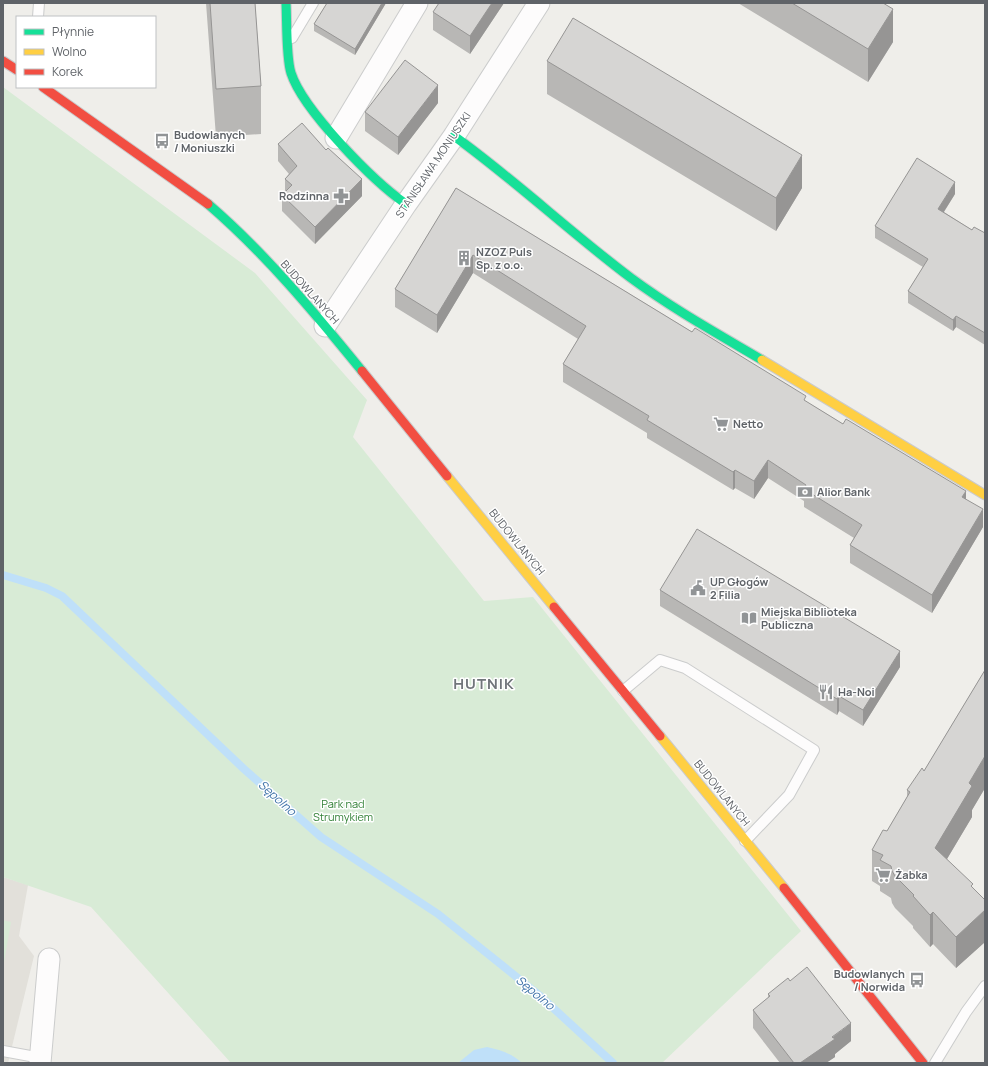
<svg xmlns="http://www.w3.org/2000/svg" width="988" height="1066" viewBox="0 0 988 1066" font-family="Manrope,sans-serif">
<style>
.education{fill:#e2e0da}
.green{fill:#d8ebd6}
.water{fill:#bfe0f9}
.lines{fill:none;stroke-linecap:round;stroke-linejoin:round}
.stream{stroke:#bfe0f9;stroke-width:8}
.lane-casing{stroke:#cbcccc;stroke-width:12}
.street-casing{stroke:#cbcccc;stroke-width:23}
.fast-casing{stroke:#cacacb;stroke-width:11}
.slow-casing{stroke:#cacacb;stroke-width:11}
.jam-casing{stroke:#cacacb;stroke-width:11}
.lane{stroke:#fdfcfc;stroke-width:10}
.street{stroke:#fdfcfc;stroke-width:21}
.fast{stroke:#16e098;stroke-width:9}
.slow{stroke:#ffcf43;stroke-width:9}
.jam{stroke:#f24e42;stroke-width:9}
.wall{fill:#b8b7b5}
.shaded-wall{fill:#969594}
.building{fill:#d6d5d3;stroke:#969594}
.labels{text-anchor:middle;stroke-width:3;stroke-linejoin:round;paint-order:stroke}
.poi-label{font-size:11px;font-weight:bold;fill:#5f6368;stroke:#fff;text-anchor:start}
.street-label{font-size:11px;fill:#5f6368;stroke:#fff}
.park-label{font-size:11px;fill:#348238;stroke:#fff}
.water-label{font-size:12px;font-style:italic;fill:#4174aa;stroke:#fff}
.district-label{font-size:15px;font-weight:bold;letter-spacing:1px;fill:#70757a;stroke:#fff}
</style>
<rect width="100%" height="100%" fill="#efeeea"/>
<path class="education" d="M3,877l25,8 -9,51 15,20 -26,107h-5z"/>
<path class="green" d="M3,87l252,186 112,127 -14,37 131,164 49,-4 268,334 -139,132h-431l-140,-156 -88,-30z
M3,920l8,2 -8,46z"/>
<path class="water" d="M487,1047c13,3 24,6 35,16h-64l16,-13z"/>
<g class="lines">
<path class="stream" d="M3,575l43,13 16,8 182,173 77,68 117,77 101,81 74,68"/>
<g class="lane-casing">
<path id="lane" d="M38,17l1,-14
M292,38l21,-35
M623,691l37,-31 25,8 129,82 -25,45 -44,46
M3,1051l38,7
M935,1063l31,-51 19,-26"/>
</g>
<g class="street-casing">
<path id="street" d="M336,138l81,-135
M325,326l81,-122 48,-68 85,-133
M40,1063l9,-104"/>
</g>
<g class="fast-casing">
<path id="fast" d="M286,3c1,17 0,55 5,70 12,37 82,108 115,131
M454,136c61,44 117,97 177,142 42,31 87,56 131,82
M208,204c57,49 106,108 154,167"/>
</g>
<g class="slow-casing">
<path id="slow" d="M762,360l223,135
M447,476l107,131
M660,736l124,152"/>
</g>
<g class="jam-casing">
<path id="jam" d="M3,61l14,9
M43,87l165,117
M362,371l85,105
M554,607l106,129
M784,888l139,175"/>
</g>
<use href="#lane" class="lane"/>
<use href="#street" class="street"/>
<use href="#fast" class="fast"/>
<use href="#slow" class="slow"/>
<use href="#jam" class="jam"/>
</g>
<path class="wall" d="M206,3h49l6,83v48l-45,3z
M327,3h59l-31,52 -41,-24v-7z
M504,3l-34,51 -37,-24v-18z
M738,3h145l10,39 -25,40z
M547,61l255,127 -26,43 -229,-137z
M438,103l-40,52 -33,-24v-19z
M278,144l84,52 -47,48 -33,-33v-16l3,-3v-13l4,-5 -11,-13z
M456,188l510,311 17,28 -51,86 -82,-50v-18l4,-7 -50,-31v-6l-36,-23 -14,21 -19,-11 -2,2 -86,-52v-5l-84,-51v-18l15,-25 -105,-66 -36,60 -42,-26v-18z
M955,194l-11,18 28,18 13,3v112l-29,-18 -3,4 -45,-28v-12l15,-24 -48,-29v-12z
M660,590l240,77 -37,59 -24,-15 -2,4 -177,-109z
M985,670v118l-13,22v7l-25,42 26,30 12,11v42l-29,26 -23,-24 -3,3 -17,-19v-2l-18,-18 -3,-5 -1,-5 -11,-7v-5l-8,-5v-31l15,-19 20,-34v-7l17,-19z
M790,981l61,60 -16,13v3l-9,6h-46l-27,-35v-18l15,-12v-4z"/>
<path class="shaded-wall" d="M382,3h4l-31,52v-6z
M492,3h12l-34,51v-18z
M893,9v33l-25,40v-33z
M438,85v18l-40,52v-18z
M802,155v33l-26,43v-33z
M362,179v17l-47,48v-17z
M955,182v12l-17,27v-12z
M473,255v18l-36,60v-18z
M956,316v11l-3,4v-11z
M768,460v18l-14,21v-18z
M735,470v18l-2,2v-18z
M966,491v18l-4,-12z
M983,509v18l-51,86v-18z
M900,651v16l-37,59v-16z
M839,696v15l-2,4v-16z
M985,756v32l-13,22v7l-37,62v-31l34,-65z
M985,910v32l-29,26v-31z
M933,912v32l-3,3v-32z
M851,1023v18l-16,13v3l-9,6h-26z"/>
<path class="building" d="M210,3h45l6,83 -45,3z
M327,3h55l-27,46 -41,-25z
M439,3h53l-22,33 -37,-24z
M792,3h91l10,6 -25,40z
M573,18l229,137 -26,43 -229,-137z
M405,60l33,25 -40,52 -33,-25z
M302,123l24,27 2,-2 34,31 -47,48 -33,-32 10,-10 -7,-6 12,-13 -19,-22z
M917,158l38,24 -17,27 34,21 2,-3 11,6v100l-29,-17 -3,4 -45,-29 20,-32 -53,-33z
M456,188l236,144 3,-4 111,68 -2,4 39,24 3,-5 120,72 -4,6 21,12 -51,86 -82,-50 12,-20 -58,-36 2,-4 -38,-25 -14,21 -19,-11 -2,2 -86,-52 2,-4 -86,-52 23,-38 -113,-71 -36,60 -42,-26z
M697,529l203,122 -37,59 -24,-14 -2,3 -177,-109z
M985,670v86l-16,27 3,3 -37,62 38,36 -2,2 14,14v10l-29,27 -23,-25 -3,3 -17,-19 1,-1 -19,-19 -3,-5 -1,-5 -11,-6 3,-5 -11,-5 11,-20 4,1 23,-39 -3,-2 15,-22 2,3z
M807,967l44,56 -19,14 3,2 -35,24h-6l-41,-53 17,-14 -2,-2 20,-16 2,3z"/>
<defs>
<g id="bus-bare" transform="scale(1.2)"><path d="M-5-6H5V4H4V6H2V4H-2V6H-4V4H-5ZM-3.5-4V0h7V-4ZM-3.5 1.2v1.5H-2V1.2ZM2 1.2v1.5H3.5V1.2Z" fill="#919496" stroke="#fff" stroke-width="2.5" paint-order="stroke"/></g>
<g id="pharmacy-bare" transform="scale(1.2)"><path d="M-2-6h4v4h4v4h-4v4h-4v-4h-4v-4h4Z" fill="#919496" stroke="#fff" stroke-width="2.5" paint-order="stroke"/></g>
<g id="building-bare" transform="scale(1.2)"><path d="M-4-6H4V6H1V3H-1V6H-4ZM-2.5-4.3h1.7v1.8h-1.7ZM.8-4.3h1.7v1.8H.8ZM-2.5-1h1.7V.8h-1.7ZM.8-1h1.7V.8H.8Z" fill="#919496" stroke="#fff" stroke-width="2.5" paint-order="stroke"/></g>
<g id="supermarket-bare" transform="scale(1.2)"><path d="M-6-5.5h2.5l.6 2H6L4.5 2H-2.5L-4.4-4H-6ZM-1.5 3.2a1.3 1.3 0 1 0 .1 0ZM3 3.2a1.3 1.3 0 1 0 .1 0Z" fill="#919496" stroke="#fff" stroke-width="2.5" paint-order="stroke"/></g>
<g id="bank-bare" transform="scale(1.2)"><path d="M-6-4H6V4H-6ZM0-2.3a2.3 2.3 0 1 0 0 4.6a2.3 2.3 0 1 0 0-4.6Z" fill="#919496" stroke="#fff" stroke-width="2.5" paint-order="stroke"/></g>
<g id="civic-bare" transform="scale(1.2)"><path d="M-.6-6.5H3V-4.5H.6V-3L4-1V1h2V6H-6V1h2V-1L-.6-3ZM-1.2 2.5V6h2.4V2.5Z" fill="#919496" stroke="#fff" stroke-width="2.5" paint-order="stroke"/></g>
<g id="library-bare" transform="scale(1.2)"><path d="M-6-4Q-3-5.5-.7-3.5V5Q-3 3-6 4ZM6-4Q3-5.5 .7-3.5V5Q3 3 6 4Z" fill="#919496" stroke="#fff" stroke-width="2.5" paint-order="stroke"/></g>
<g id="restaurant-bare" transform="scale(1.2)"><path d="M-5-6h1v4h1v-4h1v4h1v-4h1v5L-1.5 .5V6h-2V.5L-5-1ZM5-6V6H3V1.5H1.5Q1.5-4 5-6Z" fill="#919496" stroke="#fff" stroke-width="2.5" paint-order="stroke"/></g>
</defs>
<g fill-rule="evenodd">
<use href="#bus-bare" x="162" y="141"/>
<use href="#pharmacy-bare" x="341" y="196"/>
<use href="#building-bare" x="464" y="258"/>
<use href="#supermarket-bare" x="721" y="424"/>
<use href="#bank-bare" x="805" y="492"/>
<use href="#civic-bare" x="698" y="588"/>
<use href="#library-bare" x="749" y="618"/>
<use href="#restaurant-bare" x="826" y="692"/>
<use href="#supermarket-bare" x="883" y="875"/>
<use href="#bus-bare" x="917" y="980"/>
</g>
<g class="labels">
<g class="poi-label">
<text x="174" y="139">Budowlanych<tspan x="174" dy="13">/ Moniuszki</tspan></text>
<text x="329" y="200" text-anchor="end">Rodzinna</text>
<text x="476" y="256">NZOZ Puls<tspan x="476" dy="13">Sp. z o.o.</tspan></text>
<text x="733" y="428">Netto</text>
<text x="817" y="496">Alior Bank</text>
<text x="710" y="586">UP Głogów<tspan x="710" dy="13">2 Filia</tspan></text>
<text x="761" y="616">Miejska Biblioteka<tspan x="761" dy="13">Publiczna</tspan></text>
<text x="838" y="696">Ha-Noi</text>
<text x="895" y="879">Żabka</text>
<text x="905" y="978" text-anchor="end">Budowlanych<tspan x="905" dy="13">/ Norwida</tspan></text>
</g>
<g class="street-label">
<text transform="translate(433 165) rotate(-56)" y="4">STANISŁAWA MONIUSZKI</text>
<text transform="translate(310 292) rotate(48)" y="4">BUDOWLANYCH</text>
<text transform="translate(517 542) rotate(51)" y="4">BUDOWLANYCH</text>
<text transform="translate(722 793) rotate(51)" y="4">BUDOWLANYCH</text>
</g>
<g class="park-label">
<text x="343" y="808">Park nad<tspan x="343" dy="13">Strumykiem</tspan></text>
</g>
<g class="water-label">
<text transform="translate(277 798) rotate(42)" y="4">Sępolno</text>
<text transform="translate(535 993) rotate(40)" y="4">Sępolno</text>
</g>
<g class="district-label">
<text x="484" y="689">HUTNIK</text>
</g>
</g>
<rect width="988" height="1066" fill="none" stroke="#5f6368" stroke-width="8"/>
<rect x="16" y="16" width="140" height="72" fill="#ffffff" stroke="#bfc1c3"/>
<rect x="24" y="29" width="20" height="6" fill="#16e098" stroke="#bfc1c3"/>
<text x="52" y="36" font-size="12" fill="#5f6368">Płynnie</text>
<rect x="24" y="49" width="20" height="6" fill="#ffcf43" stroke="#bfc1c3"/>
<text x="52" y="56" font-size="12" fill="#5f6368">Wolno</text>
<rect x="24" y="69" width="20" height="6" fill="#f24e42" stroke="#bfc1c3"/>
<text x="52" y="76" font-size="12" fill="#5f6368">Korek</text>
</svg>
